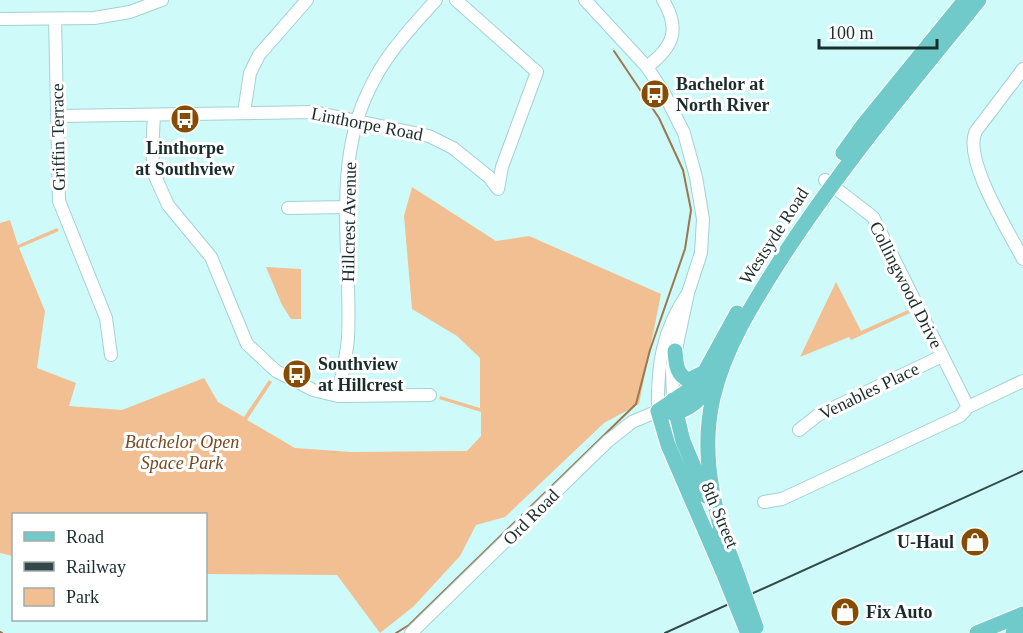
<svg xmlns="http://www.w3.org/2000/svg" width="1023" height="633" viewBox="0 0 1023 633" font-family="'Times New Roman',serif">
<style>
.green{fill:#f1bf92}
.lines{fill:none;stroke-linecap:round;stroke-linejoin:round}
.stream{stroke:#9d774f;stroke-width:2}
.minor-casing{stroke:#a5d1d0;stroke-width:14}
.major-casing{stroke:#fff;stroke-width:17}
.minor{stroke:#fff;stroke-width:12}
.major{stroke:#70cac9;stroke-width:15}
.rail{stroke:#334948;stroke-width:2}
.major-bridge-casing{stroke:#fff;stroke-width:17;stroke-linecap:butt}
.major-bridge{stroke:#70cac9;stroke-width:15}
.labels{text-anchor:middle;stroke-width:6;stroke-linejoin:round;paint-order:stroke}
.poi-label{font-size:18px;font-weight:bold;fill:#1a2c2b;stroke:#fff;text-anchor:start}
.street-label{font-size:18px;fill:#1a2c2b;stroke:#fff}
.park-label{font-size:18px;font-style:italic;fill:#764b22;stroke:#fff}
</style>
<rect width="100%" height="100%" fill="#cefbfa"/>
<path class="green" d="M412,187l84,54 33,-5 132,58 -22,110 -35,19 -99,94 -29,8 -16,31 -46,50 -34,27 -43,-58 -131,-1v-60h-192l-1,42 -13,-3v-330l10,-3 8,25 39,-17 2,3 -40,17 26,63 -8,57 39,15 -7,23 53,4 82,-32 14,24 26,15 25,-37 3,2 -25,38 48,28 56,4 116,-1 14,-15v-24l-42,-13 1,-3 40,12v-50l-23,-22 -45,-27 -8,-93z
M266,267l35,2v50h-10l-9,-14z
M836,282l25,49 47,-21 2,3 -59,27 -2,-3 -49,20z"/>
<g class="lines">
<path class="stream" d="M0,632l2,1
M396,633l13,-8 227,-221 14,-54 35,-101 6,-39 -8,-40 -24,-52 -45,-67"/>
<g class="minor-casing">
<path id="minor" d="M585,0l62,67 17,26 20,40 12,44 7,42 -2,34 -13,40 -16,75 1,32
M0,19l94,-1 36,-6 32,-12
M55,19l4,182 47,117 5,37
M647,67c26,-20 34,-37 16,-67
M1023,69l-47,62c-14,27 33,101 47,128
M244,113l6,-40 9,-18 48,-55
M154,115l-2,37 3,24 13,29 43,52 36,87 29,27 37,19 25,6 92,-1
M58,116l256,-4 115,24 24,12 36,29 9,12 4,-22 35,-95 -81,-72
M825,180l48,37 95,190 55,-26
M288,208l59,-1
M338,396c3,-19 9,-40 10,-59 4,-80 -16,-170 20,-245 16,-36 42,-63 68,-92
M799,430l19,-15 124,-59
M764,502l18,-3 178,-83 8,-9
M411,633l197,-192 24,-19 26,-11c-1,-45 4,-80 30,-118"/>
</g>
<g class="major-casing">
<path id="major" d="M843,153l21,-29 101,-124
M675,351c1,12 1,24 14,29l14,-7
M673,400l10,41 23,55
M658,411l40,-27 39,-71
M658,411l10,34 55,127
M667,412c20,3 38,-16 46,-32
M720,529l15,39
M723,536c-13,-46 -21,-91 -10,-138 12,-52 42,-98 70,-142 59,-90 128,-173 196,-256
M977,633l46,-19
M1013,633l10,-4"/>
</g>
<use href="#minor" class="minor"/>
<use href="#major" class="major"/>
<path class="rail" d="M665,633l358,-162"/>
<g class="major-bridge-casing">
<path id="major-bridge" d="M735,568l21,59
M723,572l23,57"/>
</g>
<use href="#major-bridge" class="major-bridge"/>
</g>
<defs>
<g id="bus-disc" transform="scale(1.5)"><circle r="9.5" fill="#864c01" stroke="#fff"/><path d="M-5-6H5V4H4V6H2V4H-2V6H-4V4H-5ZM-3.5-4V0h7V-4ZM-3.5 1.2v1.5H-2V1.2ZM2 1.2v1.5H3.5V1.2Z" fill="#fff"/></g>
<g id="shop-disc" transform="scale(1.5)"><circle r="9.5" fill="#864c01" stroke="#fff"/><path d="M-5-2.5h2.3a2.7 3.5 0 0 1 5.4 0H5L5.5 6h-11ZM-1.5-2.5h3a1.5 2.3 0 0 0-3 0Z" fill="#fff"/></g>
</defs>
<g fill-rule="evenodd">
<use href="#bus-disc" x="655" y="94"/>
<use href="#bus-disc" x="185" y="119"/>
<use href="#bus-disc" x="297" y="374"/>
<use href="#shop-disc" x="975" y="542"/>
<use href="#shop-disc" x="845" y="612"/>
</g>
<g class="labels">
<g class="poi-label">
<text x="676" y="90">Bachelor at<tspan x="676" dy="21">North River</tspan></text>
<text x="185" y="154" text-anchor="middle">Linthorpe<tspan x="185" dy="21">at Southview</tspan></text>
<text x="318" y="370">Southview<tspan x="318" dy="21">at Hillcrest</tspan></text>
<text x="954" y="548" text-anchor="end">U-Haul</text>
<text x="866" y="618">Fix Auto</text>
</g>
<g class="street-label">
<text transform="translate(367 124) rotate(11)" y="6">Linthorpe Road</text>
<text transform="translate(58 137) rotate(-91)" y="6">Griffin Terrace</text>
<text transform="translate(349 222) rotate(-89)" y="6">Hillcrest Avenue</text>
<text transform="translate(774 236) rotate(-57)" y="6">Westsyde Road</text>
<text transform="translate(906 285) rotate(63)" y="6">Collingwood Drive</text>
<text transform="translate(869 391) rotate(-26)" y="6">Venables Place</text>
<text transform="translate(720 515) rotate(67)" y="6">8th Street</text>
<text transform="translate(531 517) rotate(-45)" y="6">Ord Road</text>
</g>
<g class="park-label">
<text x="182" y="448">Batchelor Open<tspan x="182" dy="21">Space Park</tspan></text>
</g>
</g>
<rect x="12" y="513" width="195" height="108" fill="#ffffff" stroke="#a3abaa" stroke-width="1.5"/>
<rect x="24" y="532" width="30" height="9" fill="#70cac9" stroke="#a3abaa" stroke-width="1.5"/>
<text x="66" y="543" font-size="18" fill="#1a2c2b">Road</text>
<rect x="24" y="562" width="30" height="9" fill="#334948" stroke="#a3abaa" stroke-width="1.5"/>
<text x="66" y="573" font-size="18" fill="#1a2c2b">Railway</text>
<rect x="24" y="588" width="30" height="18" fill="#f1bf92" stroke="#a3abaa" stroke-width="1.5"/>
<text x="66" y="603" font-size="18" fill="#1a2c2b">Park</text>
<path d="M819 39v9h118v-9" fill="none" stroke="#1a2c2b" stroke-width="3"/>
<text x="828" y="39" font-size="18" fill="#1a2c2b" stroke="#ffffff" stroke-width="4.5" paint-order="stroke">100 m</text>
</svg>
